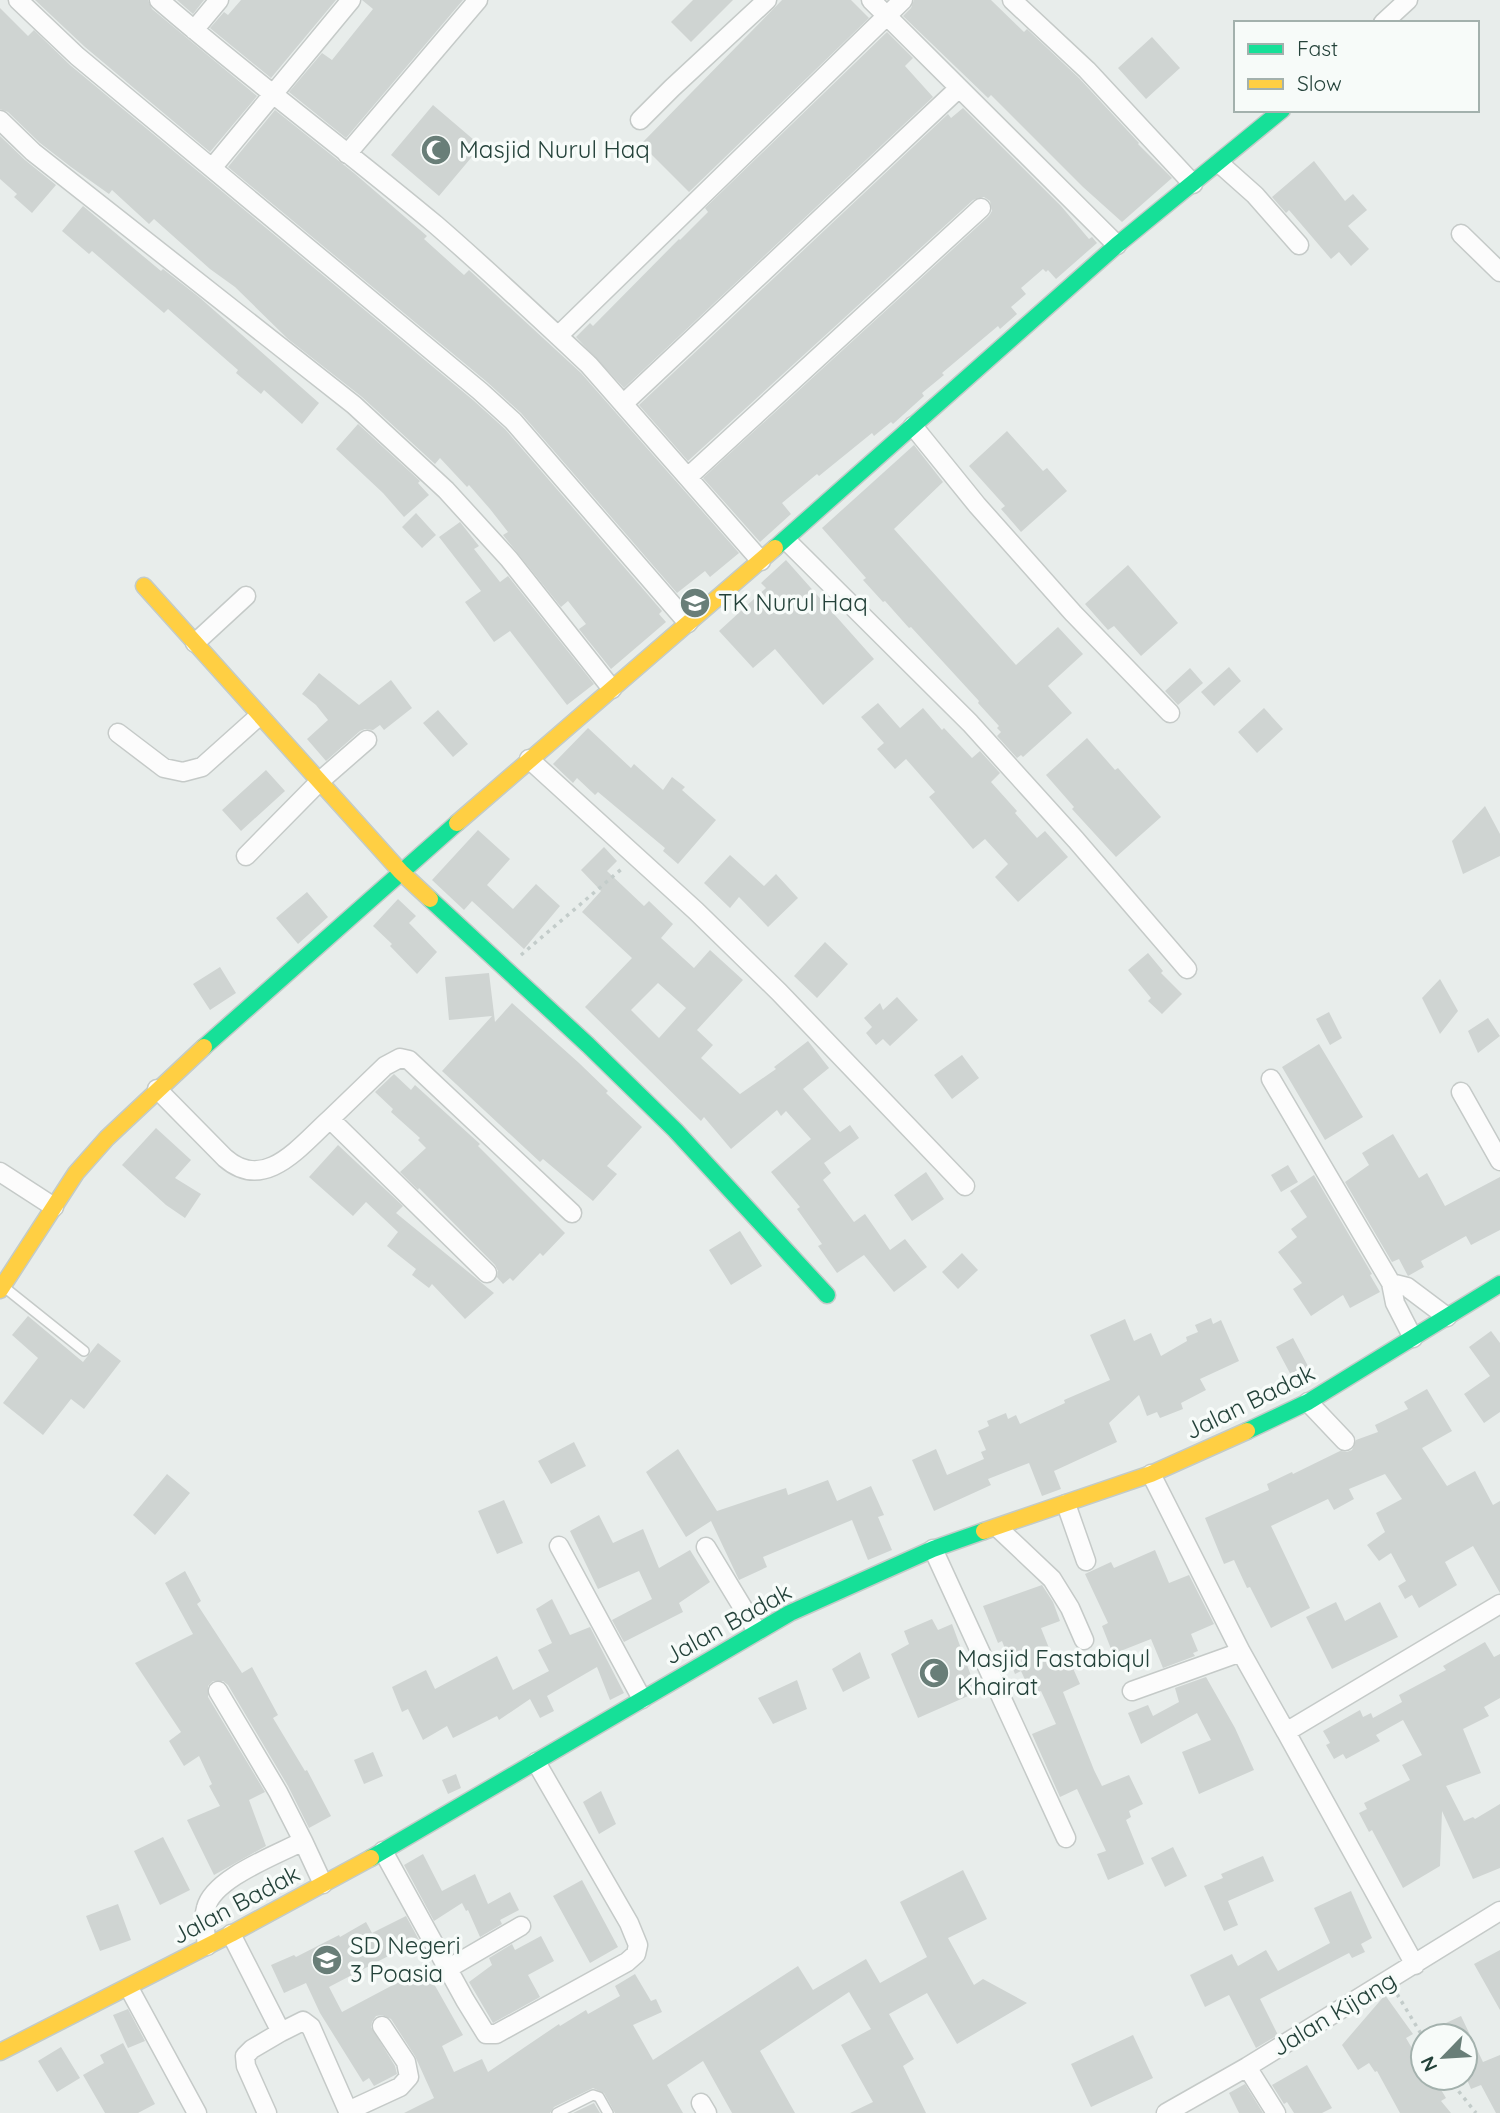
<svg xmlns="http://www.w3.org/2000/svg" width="1500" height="2113" viewBox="0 0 1500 2113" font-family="Quicksand,sans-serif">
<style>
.building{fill:#cfd4d2;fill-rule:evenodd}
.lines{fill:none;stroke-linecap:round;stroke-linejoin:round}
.lane-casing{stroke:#c5cac8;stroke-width:12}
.street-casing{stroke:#c5cac8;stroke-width:21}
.fast-casing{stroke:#c3cbc8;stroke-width:19}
.slow-casing{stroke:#c3cbc8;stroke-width:19}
.path{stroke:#c3ccca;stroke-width:3.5;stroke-dasharray:3.5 5;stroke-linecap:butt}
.lane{stroke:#fcfcfc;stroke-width:9}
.street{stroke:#fcfcfc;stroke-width:18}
.fast{stroke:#16e098;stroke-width:16}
.slow{stroke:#ffcf43;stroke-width:16}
.labels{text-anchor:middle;stroke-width:7;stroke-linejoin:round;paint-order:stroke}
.poi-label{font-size:24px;fill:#24423a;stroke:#f7fbf9;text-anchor:start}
.street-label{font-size:24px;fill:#24423a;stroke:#f7fbf9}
</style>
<rect width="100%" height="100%" fill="#e8edeb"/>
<path class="building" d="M35,0h113l4,9 105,87 -47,56 -125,-105z
M177,0h27l-11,14z
M241,0h95l-65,78 -61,-50 14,-16 4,3z
M362,0h101l-117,138 -57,-46 33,-39 10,7 41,-51z
M693,0h40l-42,42 -20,-20z
M782,0h69l18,18 -180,174 -48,-48z
M914,0h77l33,32 3,-3 52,49 60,65 -1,1 34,34 -50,44 -39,-35 -92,-92 -3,3 -85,-82 8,-8z
M0,8l28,28 6,-6 36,35 403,335 32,29 157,182 -3,3 7,8 -55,47 -32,-40 7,-5 -18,-23 -7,6 -58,-72 5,-3 -18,-23 -21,-24 -2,2 -27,-29 -5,6 -73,-67 -74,-58 -53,-52 -25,-18 -56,-50 -5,5 -37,-34 -3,4 -38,-27 -31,-24 -32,-31 -8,-3z
M887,32l26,26 -8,8 28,31 -309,291 -48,-51 14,-14 3,3 86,-87 1,1 28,-28 -3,-4z
M1152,37l28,31 -34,31 -28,-31z
M433,105l48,41 -42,50 -48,-41z
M963,108l98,98 28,33 3,-2 5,6 -41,36 -8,-9 -2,2 -3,-3 -22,19 5,6 -15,13 6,7 -17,15 -2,-3 -56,47 2,2 -22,18 2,3 -31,28 -2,-2 -17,14 -2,-3 -53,43 -2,-2 -35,29 9,11 -31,28 -57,-64 286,-262 3,-5 -2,-10 -6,-4 -11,3 -285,261 -49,-56 309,-291 3,4z
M275,110l79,63 73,63 -3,3 40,36 5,-5 112,103 158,180 -29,24 -5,-6 -28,22 -156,-180 -34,-31 -259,-215z
M0,136l25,24 31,25 -24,28 -18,-16 3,-3 -17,-15z
M1314,161l31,40 8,-7 14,16 -19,16 21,23 -18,17 -12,-14 -8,7 -42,-49 -3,3 -14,-16z
M83,206l78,65 2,-2 36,28 120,106 -17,21 -38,-34 -3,4 -25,-21 2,-3 -70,-61 -4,4 -72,-62 -3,3 -27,-23z
M358,424l62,57 -2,2 11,12 -25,22 -21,-24 -47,-44z
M1007,431l36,40 4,-3 20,23 -46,41 -20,-23 4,-3 -36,-40z
M914,445l29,37 -49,47 122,136 42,-38 25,27 -35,32 24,27 -49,44 -2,-2 -4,3 -20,-22 4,-4 -4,-4 2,-2 -21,-23 1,-2 -68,-74 -2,1 -24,-27 -2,1 -20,-22 3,-2 -44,-50z
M416,513l20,22 -14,13 -20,-21z
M460,522l19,24 -5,3 26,33 8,-6 86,108 -27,21 -57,-74 -16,11 -29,-40 16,-11 -42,-54z
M786,560l88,99 -51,46 -48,-56 -22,19 -34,-37 47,-43 -5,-5z
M1128,565l50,58 -37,33 -27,-30 -6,4 -23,-26z
M1229,667l12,14 -27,25 -13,-14z
M1190,668l13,15 -25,22 -13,-14z
M319,673l40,32 32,-25 21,28 -28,22 -4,-5 -7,5 -8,-1 -5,2 -34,30 -19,-22 21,-19 -12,-15 -14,-11z
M878,703l22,25 23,-20 19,22 2,-2 28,30 8,-7 20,22 -9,9 26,29 -2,2 22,25 8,-7 23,26 -50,45 -23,-25 13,-13 -23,-25 -12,10 -44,-52 6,-5 -29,-33 -11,10 -18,-20 7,-6 -23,-26z
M1264,708l19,21 -26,24 -19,-21z
M438,710l30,34 -15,13 -30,-34z
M588,728l43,40 3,-4 29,26 9,-13 13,10 -3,3 34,30 -38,44 -15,-13 2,-3 -67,-56 -3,3 -18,-17 -4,5 -20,-19z
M1087,738l28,32 3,-2 43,49 -45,40 -44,-48 2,-2 -28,-32z
M266,770l19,21 -44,40 -19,-21z
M1485,806l15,28v22l-37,18 -11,-33z
M478,830l32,29 -23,26 26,24 23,-25 24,22 -36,43 -52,-48 -8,9 -32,-30z
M604,847l13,14 -10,10 37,35 5,-5 24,23 -12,14 33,30 16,-18 33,30 -46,50 16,15 -12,13 39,36 36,-25 -2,-2 34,-26 21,27 -26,21 37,43 10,-7 9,13 -35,25 7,10 -8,7 31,42 11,-8 25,36 15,-11 22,28 -33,25 -30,-37 -27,18 -19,-27 4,-2 -25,-35 3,-2 -29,-35 40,-33 -25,-28 -5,5 -4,-6 -46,39 -27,-32 -3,4 -116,-114 47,-49 -50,-46 19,-21 -20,-21zM658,983l28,25 -27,30 -28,-28z
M730,855l34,31 12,-12 22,24 -30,29 -29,-30 -9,11 -26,-25z
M307,892l21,25 -30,27 -22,-26z
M398,899l18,17 -7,7 28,29 -20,22 -27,-28 2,-2 -19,-18z
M825,942l23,22 -31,34 -23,-22z
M1148,953l15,18 -2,2 21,21 -20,20 -14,-13 3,-3 -23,-28z
M220,967l16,26 -26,17 -17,-26z
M489,973l6,49 17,-19 67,60 29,28 -2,2 36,34 -35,39 10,8 -24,27 -50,-42 -3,3 -98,-91 50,-55 -43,4 -4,-43z
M1440,979l18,32 -18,23 -18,-36z
M897,997l21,23 -28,26 -7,-7 -7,6 -10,-12 6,-6 -8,-9 16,-15 3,7z
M1329,1012l13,26 -12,7 -14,-26z
M1488,1018l12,18 -22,17 -10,-22z
M1319,1044l44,73 -38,23 -43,-73z
M962,1055l17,23 -27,21 -18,-24z
M394,1074l17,16 4,-5 65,59 -2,2 87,87 -22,23 -3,-3 -27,28 -3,-3 -7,6 -6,-7 1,-6 -3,-6 -76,-77 -1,2 -18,-18 26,-24 -8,-8 2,-2 -29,-26 2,-3 -18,-17z
M156,1128l35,32 -16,18 26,16 -16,24 -19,-13 -44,-40z
M1393,1134l26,44 8,-5 18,33 55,-29v53l-29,15 -5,-9 -45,25 3,6 -16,9 -9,-17 -7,3 -47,-80 24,-17 -7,-12z
M338,1145l65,61 -7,7 98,80 -29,26 -33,-35 -3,4 -17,-13 4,-6 -29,-23 11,-14 -32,-30 -13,14 -44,-39z
M1288,1165l10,17 -17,10 -10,-17z
M926,1172l18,27 -32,22 -18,-26z
M1314,1175l58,99 -2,1 10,17 -30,16 -7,-13 -32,21 -18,-27 9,-6 -24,-31 19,-15 -6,-8 16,-12 -17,-26z
M740,1231l22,35 -31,19 -22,-35z
M962,1253l16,17 -20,19 -16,-17z
M28,1316l55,46 15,-19 23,18 -37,48 -13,-10 -28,36 -40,-32 35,-45 -26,-23z
M1211,1318l2,6 8,-4 18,41 -39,18 6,11 -25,13 2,6 -23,9 -3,-6 -10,4 -8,-21 -30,28 8,19 -63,29 7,18 -19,7 -13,-33 -41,16 3,6 -57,26 -22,-51 24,-11 11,26 37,-16 -3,-7 5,-2 -8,-19 11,-5 -2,-5 19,-8 2,6 8,-4 4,9 45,-21 -1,-3 46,-20 -20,-45 35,-16 9,22 17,-8 10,23 26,-15 -1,-4 12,-5 -3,-7z
M1491,1331l9,12v69l-16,11 -20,-29 26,-18 -21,-29z
M1293,1338l16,30 -17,9 -16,-30z
M1427,1389l25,42 -30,17 25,38 28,-15 18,34 7,-4v92l-27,-47 -28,16 12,23 -38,23 -7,-13 -7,4 -7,-13 8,-5 -15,-28 -12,8 -12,-16 18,-13 -9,-19 26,-14 -17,-25 -36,15 5,10 -20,11 -6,-11 -57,27 39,82 -39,20 -21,-41 -3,1 -13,-28 -10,4 -19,-46 64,-28 -2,-6 25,-12 1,2 47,-23 7,1 5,-2 4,-10 22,-8 -3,-7 33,-16 -4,-7z
M574,1442l12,24 -35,18 -13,-23z
M678,1449l39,62 69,-23 2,7 40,-15 9,21 34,-15 13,29 -6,2 14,33 -24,10 -16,-40 -89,37 4,10 -28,13 -28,-59 -25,16 -40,-65z
M167,1474l23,19 -35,42 -22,-20z
M504,1500l19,43 -26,11 -19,-43z
M599,1515l14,28 30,-14 16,39 31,-18 20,32 -31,21 4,9 -59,30 -12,-22 40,-21 -13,-28 -41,18 -28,-58z
M1155,1550l14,33 20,-8 25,49 -23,10 7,17 -5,2 2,3 -32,12 -12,-29 -38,15 -11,-28 6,-3 -23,-49 26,-12 3,6z
M185,1571l16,30 -4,3 45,69 10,-6 26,48 -5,3 32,53 2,-1 24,46 -22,12 -21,-42 -60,-101 -5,-4h-10l-5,5v11l57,95 -16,8 17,46 -52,29 -27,-55 33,-14 -11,-20 3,-2 -13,-28 -15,10 -15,-25 12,-9 -46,-69 58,-29 -28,-51z
M1042,1585l11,17 7,19 -19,7 14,35 13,-6 12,27 -17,8 31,78 8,16 27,-11 14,29 -14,7 2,6 -5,3 18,44 -36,16 -11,-26 9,-3 -29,-62 -17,8 -28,-63 24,-10 -15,-33 -9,4 -11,-24 -6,3 -13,-33 -4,2 -15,-37z
M552,1599l18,36 20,-8 34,66 -14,7 -13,-33 -50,29 7,15 -14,7 -10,-19 -31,21 -2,-4 -44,22 -6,-12 -24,14 -15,-31 -6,3 -10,-25 34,-17 9,19 62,-33 16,34 36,-19 -11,-21 14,-7 -16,-34z
M1336,1602l9,19 35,-19 18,35 -66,32 -26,-52z
M932,1619l6,11 14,-6 25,68 -59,26 -27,-64 18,-10 -5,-13z
M1485,1642l9,15 6,-3v44l-16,9 5,9 -26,13 18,44 -35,13 18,35 9,-4 2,2 25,-15v64l-27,11 -31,-68 -2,55 -37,22 -31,-58 -3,2 -10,-19 8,-4 -3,-6 46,-23 -8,-15 20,-10 -19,-35 -27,15 4,6 -34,18 -3,-5 -9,5 -8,-14 4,-2 -7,-12 37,-21 3,7 8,-4 2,5 29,-16 -3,-7 47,-25 -3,-4z
M860,1652l10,26 -27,14 -11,-23z
M1206,1677l29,51 19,42 -55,24 -17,-42 29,-12 -14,-27 -56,31 -13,-31 20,-8 5,11 26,-14 -4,-14z
M797,1680l10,29 -34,15 -15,-26z
M373,1752l10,24 -19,8 -10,-24z
M456,1774l5,14 -13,6 -6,-14z
M601,1791l15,33 -17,10 -16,-32z
M163,1837l27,53 -30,15 -26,-54z
M1173,1847l14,29 -22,11 -14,-29z
M423,1854l19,37 33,-17 13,30 22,-12 9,18 -19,10 2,4 -22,13 -12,-27 -2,1 -4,-8 -28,18 -30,-56z
M1263,1856l11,25 -46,20 10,24 -14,6 -20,-45 19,-8 -2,-4z
M963,1870l24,49 -39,19 26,47 9,-6 44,24 -70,41 -30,-51 -38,21 25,45 -11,7 23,47h-76l23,-11 -32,-57 30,-16 -22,-37 -89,59 35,62h-63l-29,-52 -36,24 16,28h-68l-11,-20 -11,-5 -39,19 -4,6h-146l30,-15 -19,-42 -24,-37 -9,-4 -6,1 -4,6 -1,5 24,39 2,8 -23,12 -5,-8 -6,4 -43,-69 -14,-30 -22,10 -13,-28 23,-10 2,2 43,-22 1,2 26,-15 6,11 34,-17 13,24 -90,47 13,25 83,-44 38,67 -21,11 12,26 28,-13 6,13 71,-48 1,2 26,-16 2,4 32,-18 -5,-10 20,-12 16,27 5,-2 6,13 -29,13 20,35 145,-94 15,24 53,-31 14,24 47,-26 -27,-55z
M582,1880l36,67 -28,16 -37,-67z
M1351,1891l21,47 -11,6 4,8 -13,6 -3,-5 -89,46 18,36 -22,13 -27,-53 -24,12 -15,-32 42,-21 6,12 28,-16 12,21 52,-28 -16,-35z
M118,1904l13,36 -31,11 -14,-35z
M541,1936l13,25 -26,14 12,22 -47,26 -24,-41 23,-17 -3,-7 23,-14 3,6z
M1500,1950v60l-26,-46z
M1385,1995l28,39 -7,4 17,29v11h11l12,20 -5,3 10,12h-51l-23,-42 -2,1 -6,-9 -11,7 -16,-25z
M128,2009l17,32 -17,7 -15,-33z
M1461,2016l22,46 17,-7v58h-4l-15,-28 -10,4 -6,-14v-39h-47z
M1133,2035l20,43 -62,29 -20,-43z
M123,2043l32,61 -17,9h-33l-22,-38 21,-12 -4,-8z
M61,2047l19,31 -23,14 -19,-31z
M1307,2065l25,43 -10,5h-28l-7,-11 -3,2 -12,-19z
M1245,2084l18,29h-24l-10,-20z
M594,2103l6,10h-27z"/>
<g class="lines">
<g class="lane-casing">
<path id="lane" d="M4,1287l80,64
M557,2113l36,-18 6,2 9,16"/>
</g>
<g class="street-casing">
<path id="street" d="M18,0l59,56 403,335 33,30 175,202
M159,0c90,78 186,149 277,225 52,45 103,93 153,140l172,196
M871,0l246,245
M1012,0l75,70 106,114
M1383,23l25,-23
M194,30l25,-30
M0,120l33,32 321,253 92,85 63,69 103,130
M640,120l32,-32 95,-88
M347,154l131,-154
M1219,163l36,32 44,50
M212,168l139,-168
M1461,234l39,38
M558,336l345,-336
M623,404l336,-316
M913,426l64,79 96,108 97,100
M688,477l293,-269
M786,540l184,183 106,117 111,129
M195,643l51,-47
M118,733l46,35 19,4 19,-5 57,-51
M529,759l167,152 83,81 186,194
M246,856l74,-75 47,-41
M1271,1079l120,204 16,4 40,30
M157,1089l68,69c40,35 75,-12 105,-39l157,154
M1461,1092l39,69
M330,1119l55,-53 15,-8 9,2 163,153
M0,1172l54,35
M1391,1283l4,20 18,35
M1308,1402l37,39
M1151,1474l90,178 45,80 214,-128
M1066,1504l20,57
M998,1528l54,51 18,29 14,32
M559,1546l83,153
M706,1547l51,84
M933,1549l133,289
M1132,1691l109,-39
M1286,1732l129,233
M303,1841l20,43
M383,1851l82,149 21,34h10l131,-72 9,-8 2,-9 -9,-22 -93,-161
M231,1934l50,98 22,-11 8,6 37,84 52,-24 9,-10 -3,-15 -24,-36
M207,1946c-1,-12 -5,-25 -1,-38 7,-30 71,-53 97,-67l-25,-49 -60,-101
M449,1968l72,-42
M129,1988l68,125
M1247,2067l29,46
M701,2103l6,10
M267,2113l-21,-47 -1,-10 7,-7 29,-17
M1166,2113l81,-46 253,-156"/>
</g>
<g class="fast-casing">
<path id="fast" d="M775,548l342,-303 165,-135
M430,899l158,146 87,85 152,165
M204,1047l253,-224
M1247,1431l61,-29 192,-118
M371,1858l419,-245 143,-64 51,-18"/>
</g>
<g class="slow-casing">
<path id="slow" d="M144,586l257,286 29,27
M457,823l318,-275
M0,1290l76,-117 31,-35 97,-91
M984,1531l167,-57 96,-43
M0,2052l231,-118 140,-76"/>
</g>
<path class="path" d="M521,955l103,-88
M1397,1994l26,43
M1448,2078l28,35"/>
<use href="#lane" class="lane"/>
<use href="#street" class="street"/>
<use href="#fast" class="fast"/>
<use href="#slow" class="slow"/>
</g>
<defs>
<g id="mosque-disc" transform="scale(1.575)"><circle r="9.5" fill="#697e78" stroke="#f7fbf9"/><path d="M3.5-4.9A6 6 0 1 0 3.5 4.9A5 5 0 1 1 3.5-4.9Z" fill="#fff"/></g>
<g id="school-disc" transform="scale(1.575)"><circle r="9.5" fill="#697e78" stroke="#f7fbf9"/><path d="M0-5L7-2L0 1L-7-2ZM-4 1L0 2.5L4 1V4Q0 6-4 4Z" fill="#fff"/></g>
</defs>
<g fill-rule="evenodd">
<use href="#mosque-disc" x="436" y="150"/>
<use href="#school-disc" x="695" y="603"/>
<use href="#mosque-disc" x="934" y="1673"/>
<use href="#school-disc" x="327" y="1960"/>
</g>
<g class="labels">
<g class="poi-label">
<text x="459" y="158">Masjid Nurul Haq</text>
<text x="718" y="611">TK Nurul Haq</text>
<text x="957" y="1667">Masjid Fastabiqul<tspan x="957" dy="28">Khairat</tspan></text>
<text x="350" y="1954">SD Negeri<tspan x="350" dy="28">3 Poasia</tspan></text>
</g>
<g class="street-label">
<text transform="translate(1250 1402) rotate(-26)" y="8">Jalan Badak</text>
<text transform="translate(728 1624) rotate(-29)" y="8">Jalan Badak</text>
<text transform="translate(236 1905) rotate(-28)" y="8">Jalan Badak</text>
<text transform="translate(1334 2014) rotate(-31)" y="8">Jalan Kijang</text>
</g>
</g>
<rect x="1234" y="21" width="245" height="91" fill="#f7fbf9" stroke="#a3b1ad" stroke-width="2"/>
<rect x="1248" y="44" width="35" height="10" fill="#16e098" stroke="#a3b1ad" stroke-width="2"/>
<text x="1297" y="56" font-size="21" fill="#24423a">Fast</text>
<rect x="1248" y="79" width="35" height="10" fill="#ffcf43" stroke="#a3b1ad" stroke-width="2"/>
<text x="1297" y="91" font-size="21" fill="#24423a">Slow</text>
<g transform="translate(1444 2057) rotate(245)"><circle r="33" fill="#f7fbf9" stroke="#a3b1ad" stroke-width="2"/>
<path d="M0-5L12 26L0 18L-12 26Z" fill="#697e78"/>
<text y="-10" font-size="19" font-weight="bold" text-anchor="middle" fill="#24423a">N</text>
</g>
</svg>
